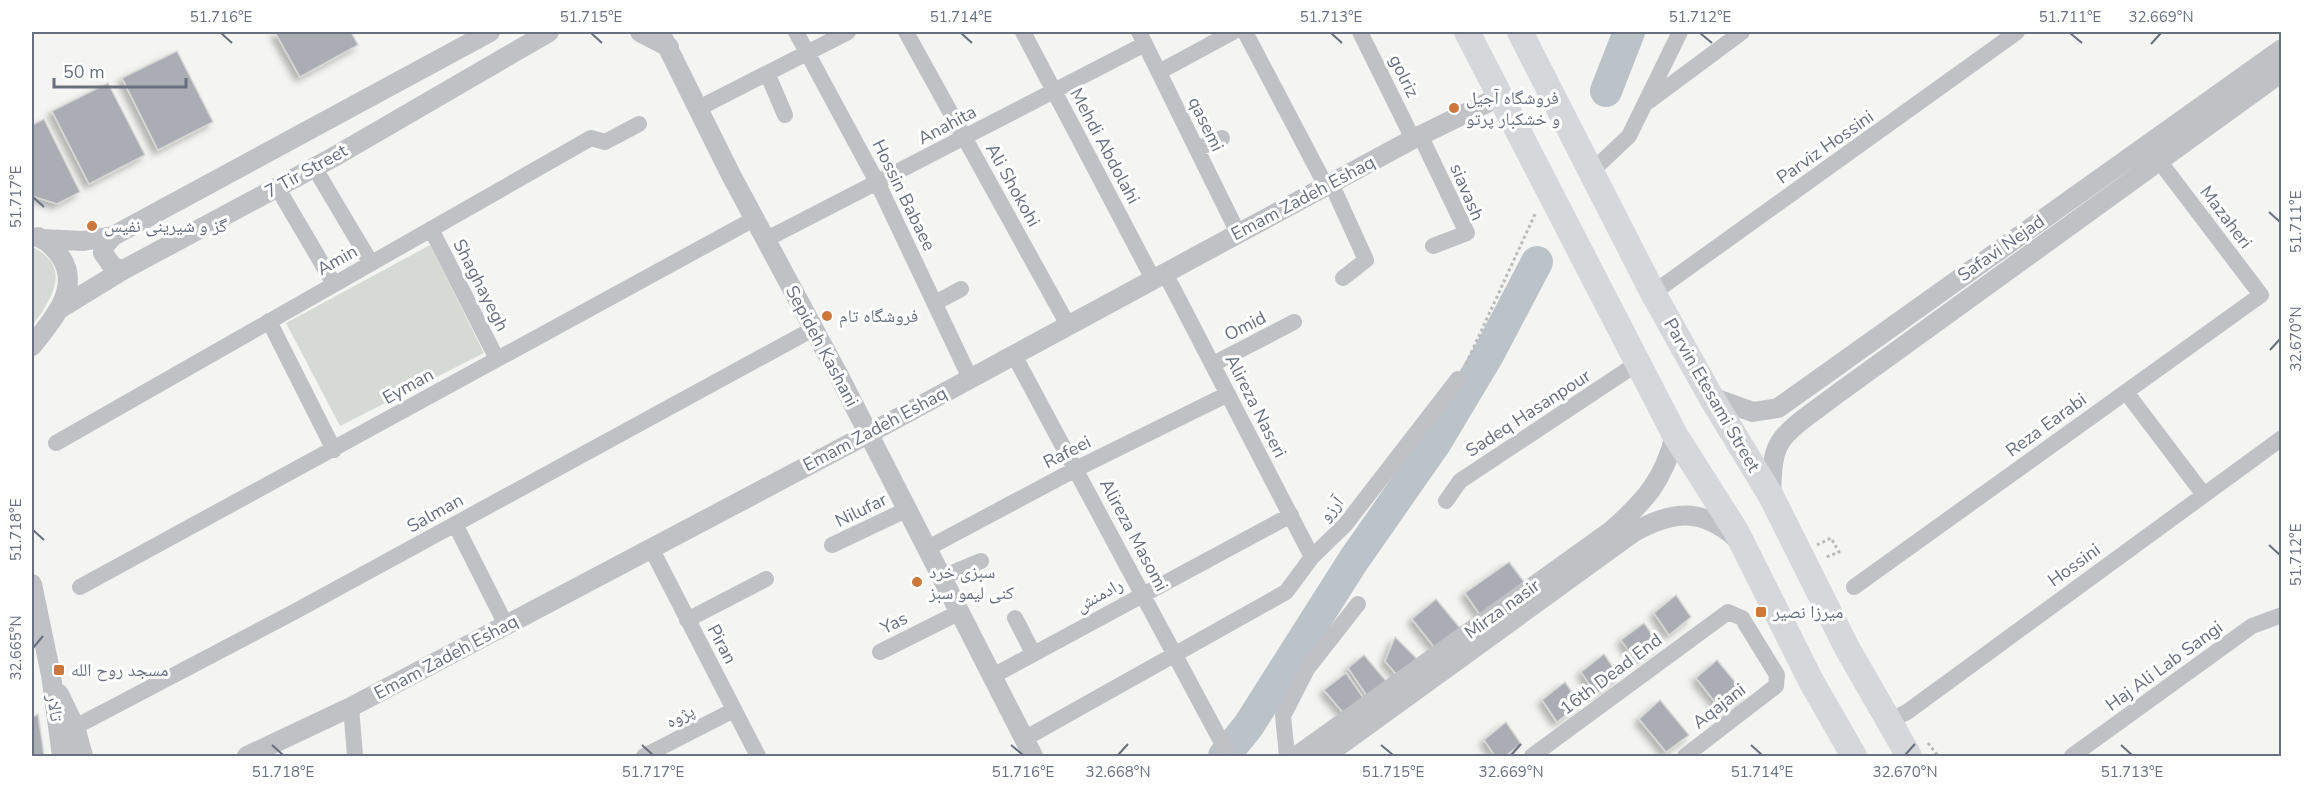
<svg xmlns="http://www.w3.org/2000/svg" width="2313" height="788" viewBox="0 0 2313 788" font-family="'Nunito Sans','Noto Naskh Arabic',sans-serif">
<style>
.green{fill:#d5dbd4}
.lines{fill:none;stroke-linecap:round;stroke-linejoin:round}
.river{stroke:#bbc2c8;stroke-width:32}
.building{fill:#aaaeb4;stroke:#d6d6d4;stroke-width:1.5;filter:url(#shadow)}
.path{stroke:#b8babc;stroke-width:3;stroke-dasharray:3 3;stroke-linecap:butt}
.minor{stroke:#bfc1c5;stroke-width:16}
.tertiary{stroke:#bfc1c5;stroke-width:20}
.primary{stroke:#d5d7db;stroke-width:26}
.ticks{fill:none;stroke:#68707f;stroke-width:2}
.poi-dot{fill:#cc773b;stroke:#fff;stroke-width:2}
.labels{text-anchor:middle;stroke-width:6;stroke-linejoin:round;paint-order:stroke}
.street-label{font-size:18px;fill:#68707f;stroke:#fff}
.poi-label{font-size:18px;fill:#68707f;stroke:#fff;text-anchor:start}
.neatline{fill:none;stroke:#68707f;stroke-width:2}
.ticks-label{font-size:15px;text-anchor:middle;fill:#68707f}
</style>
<defs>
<filter id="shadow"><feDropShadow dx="-4.5" dy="4.5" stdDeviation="3" flood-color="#0004"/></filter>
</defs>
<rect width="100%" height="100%" fill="#f4f5f2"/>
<path class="green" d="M430,245l54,108 -144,73 -54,-103z
M32,247c42,19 19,54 0,79z"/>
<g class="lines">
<path class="river" d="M1606,91l23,-59
M1224,756l25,-31 104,-164 83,-119 52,-87 49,-93"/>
</g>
<path class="building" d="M275,32h76l7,13 -58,32z
M177,51l36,71 -55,28 -36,-72z
M108,83l37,72 -56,29 -37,-73z
M44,119l36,73 -23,12 -25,-8v-71z
M1509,562l16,21 -45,32 -15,-22z
M1676,595l15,22 -22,18 -15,-22z
M1436,599l24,29 -25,20 -23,-29z
M1644,623l15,21 -23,18 -15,-22z
M1395,637l22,22 -20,16 -12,-14z
M1604,654l15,22 -23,18 -15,-22z
M1364,655l22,26 -19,15 -19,-28z
M1717,660l28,34 -22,18 -27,-34z
M1346,673l18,26 -19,16 -21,-25z
M1565,682l15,22 -23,18 -15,-22z
M1660,700l29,35 -23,17 -27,-33z
M38,714l6,42h-12v-38z
M1506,722l15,22 -16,12h-10l-11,-16z"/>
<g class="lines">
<path class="path" d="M1466,364l70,-152
M1817,545l14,-7 8,14 -15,6
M1928,743l10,13"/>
<path class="minor" d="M796,32l82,152 92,194
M906,32l162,293
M1023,32l130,247
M1139,32l99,201
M1245,32l81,154
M1360,32l53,107
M1159,72l74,-40
M767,73l18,42
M1649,101l93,-69
M699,108l149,-76
M1420,135l47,98 -34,13
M1197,149l25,-11
M314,167l57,96
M1592,171l37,-35 51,-104
M1331,183l35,77 -23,18
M277,187l57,97
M431,229l66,130
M765,240l380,-196
M1165,273l147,284
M1653,293l364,-261
M935,303l26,-14
M269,321l65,129
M1014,355l215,401
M1213,364l81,-42
M2126,392l78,103
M56,443l535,-305 14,4 34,-18
M1446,501l14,-20 178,-118
M455,524l51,101
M832,545l74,-35
M651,548l107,208
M926,549l150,-80 152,-75
M940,578l41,-17
M80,587l674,-368
M1854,587l407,-292 -101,-133
M1015,618l18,35
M687,620l79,-41
M880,652l78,-39
M991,677l300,-162
M351,707l4,49
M1889,721l18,-9 375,-274
M75,727l219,-115 519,-283
M1024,739l262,-147 26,-35 33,-32 113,-146
M644,756l90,-46
M1287,756l-4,-40 24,-47 51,-65
M1532,756l196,-144 14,6 35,57 -1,11 -91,70
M2072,756l180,-130 30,-11"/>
<path class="tertiary" d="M640,32l29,15
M660,32l71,143 108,201 194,380
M113,236l-9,10 -1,7 10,14 10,3
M42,239l41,2 30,-5 377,-204
M61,308l62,-38 209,-112 217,-126
M32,346c18,-24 49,-55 30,-87 -6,-10 -14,-18 -24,-22
M1711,397l42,15 25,-4 504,-359
M1771,496c1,-17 0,-37 8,-52 9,-17 43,-38 58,-50l445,-322
M32,584l19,91 11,81
M59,694l16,33 8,29
M247,756l104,-49 517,-273 545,-295 88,-43
M1297,756l314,-225c34,-30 53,-51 64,-96
M1325,756l309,-224c38,-21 67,-25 102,6"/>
<path class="primary" d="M1467,32l208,403 61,96 75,150 43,75
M1520,32l133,261 58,104 60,99 76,152 62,108"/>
</g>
<path class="ticks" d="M221,33l11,10M591,33l11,10M961,33l11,10M1331,33l11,10M1700,33l12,10M2070,33l12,10M2151,44l10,-11M33,197l11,10M2269,212l11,10M2270,350l10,-11M33,530l11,10M2269,545l11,10M33,648l10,-12M272,745l11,10M642,745l11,10M1011,745l12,10M1381,745l12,10M1751,745l11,10M2121,745l11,10M1118,755l10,-11M1511,755l10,-11M1905,755l10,-11"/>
<g class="poi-dot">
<circle cx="1454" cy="108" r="6"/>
<circle cx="92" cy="226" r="6"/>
<circle cx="827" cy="316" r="6"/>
<circle cx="917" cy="582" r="6"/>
<rect x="1755" y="606" width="12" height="12" rx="3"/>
<rect x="53" y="664" width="12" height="12" rx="3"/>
</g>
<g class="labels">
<g class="street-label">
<text transform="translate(1404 76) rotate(64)" y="6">golriz</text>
<text transform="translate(1206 124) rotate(64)" y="6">qasemi</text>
<text transform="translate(947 125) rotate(-28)" y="6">Anahita</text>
<text transform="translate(1105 146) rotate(62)" y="6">Mehdi Abdolahi</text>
<text transform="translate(1825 147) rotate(-35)" y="6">Parviz Hossini</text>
<text transform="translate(306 171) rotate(-29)" y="6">7 Tir Street</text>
<text transform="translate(1013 185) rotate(61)" y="6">Ali Shokohi</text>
<text transform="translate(1467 192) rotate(67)" y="6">siavash</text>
<text transform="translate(904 195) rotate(64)" y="6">Hossin Babaee</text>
<text transform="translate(1303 198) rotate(-28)" y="6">Emam Zadeh Eshaq</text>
<text transform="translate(2226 217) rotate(53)" y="6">Mazaheri</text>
<text transform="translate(2001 248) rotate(-35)" y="6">Safavi Nejad</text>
<text transform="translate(337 260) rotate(-29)" y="6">Amin</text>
<text transform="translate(481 285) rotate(63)" y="6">Shaghayegh</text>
<text transform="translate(1245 326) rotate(-27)" y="6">Omid</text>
<text transform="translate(822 346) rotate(62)" y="6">Sepideh Kashani</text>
<text transform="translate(408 386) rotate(-29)" y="6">Eyman</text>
<text transform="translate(1712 395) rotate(60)" y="6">Parvin Etesami Street</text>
<text transform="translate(1256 406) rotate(63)" y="6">Alireza Naseri</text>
<text transform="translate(1528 413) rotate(-33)" y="6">Sadeq Hasanpour</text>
<text transform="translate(2046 425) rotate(-36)" y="6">Reza Earabi</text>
<text transform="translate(875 429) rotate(-28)" y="6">Emam Zadeh Eshaq</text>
<text transform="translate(1067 452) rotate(-27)" y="6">Rafeei</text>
<text transform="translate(1331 509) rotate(-50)" y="6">آرزو</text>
<text transform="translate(861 510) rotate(-26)" y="6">Nilufar</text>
<text transform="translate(435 513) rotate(-29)" y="6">Salman</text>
<text transform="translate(1134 535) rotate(62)" y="6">Alireza Masomi</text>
<text transform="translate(2074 565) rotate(-36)" y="6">Hossini</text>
<text transform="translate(1099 595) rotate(-29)" y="6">رادمنش</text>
<text transform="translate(1502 609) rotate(-36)" y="6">Mirza nasir</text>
<text transform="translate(894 623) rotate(-27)" y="6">Yas</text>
<text transform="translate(722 644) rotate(62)" y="6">Piran</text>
<text transform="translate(446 657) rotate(-28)" y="6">Emam Zadeh Eshaq</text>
<text transform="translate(2164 666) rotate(-36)" y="6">Haj Ali Lab Sangi</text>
<text transform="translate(1611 674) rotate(-37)" y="6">16th Dead End</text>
<text transform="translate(1719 706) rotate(-38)" y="6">Aqajani</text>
<text transform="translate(55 708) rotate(82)" y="6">تالار</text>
<text transform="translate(680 716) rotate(-27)" y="6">پژوه</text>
</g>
<g class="poi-label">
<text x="1466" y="104">فروشگاه آجیل<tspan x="1466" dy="21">و خشکبار پرتو</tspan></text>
<text x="104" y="232">گز و شیرینی نفیس</text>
<text x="839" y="322">فروشگاه تام</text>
<text x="929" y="578">سبزی خرد<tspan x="929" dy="21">کنی لیمو سبز</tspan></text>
<text x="1773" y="618">میرزا نصیر</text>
<text x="71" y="676">مسجد روح الله</text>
</g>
</g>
<rect width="2313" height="788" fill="none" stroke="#ffffff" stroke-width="66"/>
<path d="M54 78v9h132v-9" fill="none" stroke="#68707f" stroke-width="3"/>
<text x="63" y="78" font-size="18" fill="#68707f" stroke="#ffffff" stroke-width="4.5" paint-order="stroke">50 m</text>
<rect x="33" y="33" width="2247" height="722" class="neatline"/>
<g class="ticks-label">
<text x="221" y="22">51.716°E</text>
<text x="591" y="22">51.715°E</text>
<text x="961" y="22">51.714°E</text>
<text x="1331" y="22">51.713°E</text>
<text x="1700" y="22">51.712°E</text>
<text x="2070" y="22">51.711°E</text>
<text x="2161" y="22">32.669°N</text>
<text transform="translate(16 197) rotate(-90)" y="5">51.717°E</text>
<text transform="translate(2296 222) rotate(-90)" y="5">51.711°E</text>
<text transform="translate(2296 339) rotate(-90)" y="5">32.670°N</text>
<text transform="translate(16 530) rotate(-90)" y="5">51.718°E</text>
<text transform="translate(2296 555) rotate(-90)" y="5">51.712°E</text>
<text transform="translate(16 648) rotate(-90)" y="5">32.665°N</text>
<text x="283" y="777">51.718°E</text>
<text x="653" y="777">51.717°E</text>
<text x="1023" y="777">51.716°E</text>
<text x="1118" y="777">32.668°N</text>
<text x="1393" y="777">51.715°E</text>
<text x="1511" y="777">32.669°N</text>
<text x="1762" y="777">51.714°E</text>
<text x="1905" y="777">32.670°N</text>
<text x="2132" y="777">51.713°E</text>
</g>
</svg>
